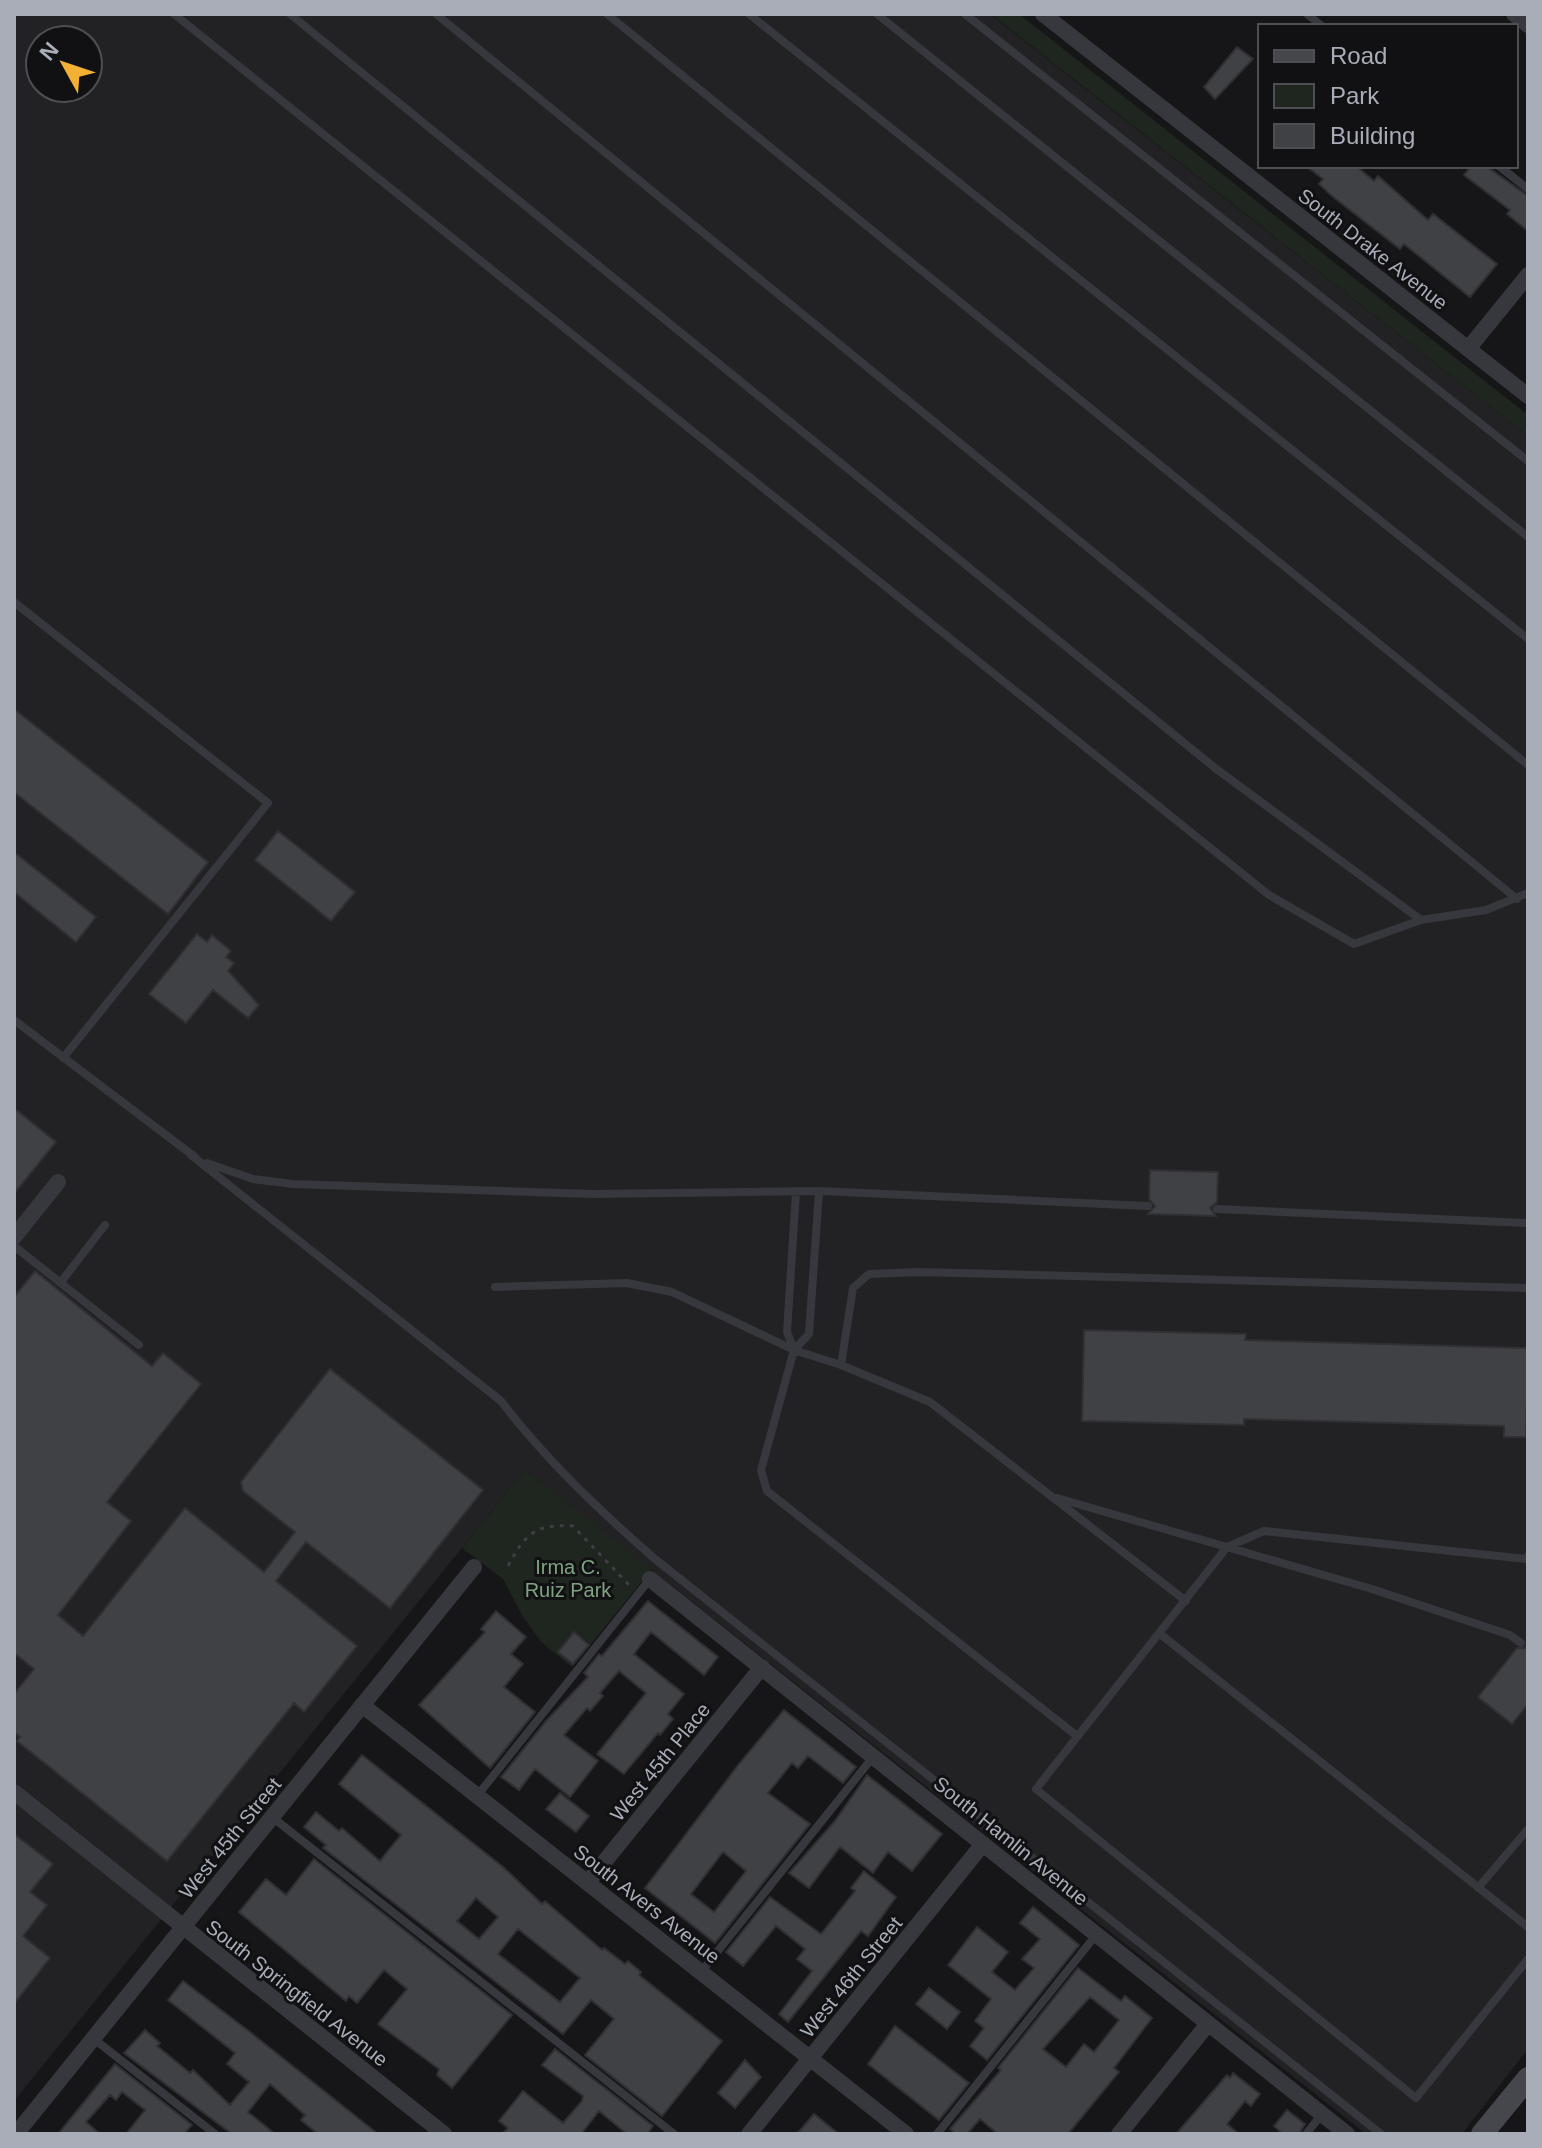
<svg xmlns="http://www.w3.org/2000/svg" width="1542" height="2148" viewBox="0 0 1542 2148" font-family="Arial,sans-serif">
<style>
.built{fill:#222225;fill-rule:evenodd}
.green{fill:#1e261f}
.building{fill:#404145;stroke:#303034;stroke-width:2;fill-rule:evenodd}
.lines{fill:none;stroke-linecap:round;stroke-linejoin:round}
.path{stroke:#3d3f44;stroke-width:3;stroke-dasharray:4 6;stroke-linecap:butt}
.lane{stroke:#37383d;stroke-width:8}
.street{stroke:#37383d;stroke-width:16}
.secondary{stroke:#45474d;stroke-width:22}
.labels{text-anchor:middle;stroke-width:6;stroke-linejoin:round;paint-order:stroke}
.street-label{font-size:20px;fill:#a8adb8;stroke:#111113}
.park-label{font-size:20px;fill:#7fa381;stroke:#111113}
</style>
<rect width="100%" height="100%" fill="#161618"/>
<path class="built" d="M14,14h976l538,422v1613l-66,85h-96l-841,-664 -511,631zM40,40h48v48h-48z"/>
<path class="green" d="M991,14h28l509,401v21z
M525,1470l127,99 -80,98 -31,-25 -18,-25 -20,-38 -41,-31z"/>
<path class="building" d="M1237,47l16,12 -38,40 -11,-12z
M1306,166h50l18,15 4,-5 50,44 5,-6 64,50 -27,33 -66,-53 -4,5 -68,-53 -13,-12 4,-5z
M1471,166h15l42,30v35l-21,-17 3,-4 -46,-35z
M14,709l194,153 -40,52 -154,-122z
M278,831l77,61 -24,29 -76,-61z
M14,852l82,65 -20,25 -62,-50z
M197,934l10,8 5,-7 19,16 -5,6 8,6 -6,8 31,34 -11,13 -35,-28 -27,33 -37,-29z
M14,1108l42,34 -42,52z
M1150,1170l68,2 -1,30 -7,6 6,8 -68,-2 7,-8 -6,-7z
M35,1271l117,95 11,-13 38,31 -94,118 24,19 -73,94 25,21 102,-128 79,64 31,-40 -52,-41 -2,-9 89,-113 153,121 -93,118 -84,-66 -30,39 81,65 -53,66 -10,-9 -127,158 -150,-120 3,-4 -6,-5v-38l20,-25 -20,-16v-356z
M1084,1330l162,4 -1,6 283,8 -2,89h-22v-11l-260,-7v6l-162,-4z
M648,1601l70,56 -14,18 -53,-43 -17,22 50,40 -16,20 5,5 -13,16 -2,-2 -34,41 -27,-20 49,-61 -27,-22 -19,22 3,3 -13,15 -3,-3 -23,27 34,26 -28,36 -35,-28 -16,21 -18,-13 45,-56 42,-44 -4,-4 15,-19 3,2z
M496,1611l30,26 -15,17 12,10 -19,23 31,25 -45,56 -71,-63 66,-73 -4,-3z
M574,1632l15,13 -16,19 -15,-12z
M1528,1634v70l-16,20 -34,-27 39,-49h9z
M784,1710l72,57 -13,16 -35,-27 -10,12 -6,-5 -24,30 42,31 -95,119 -70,-55 94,-124zM723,1852l23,19 -32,41 -23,-18z
M362,1755l141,112 39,37 3,-3 57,49 2,-2 21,16 3,-3 13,11 -2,3 83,66 -60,75 -77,-61 29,-36 -23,-19 -28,34 -240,-186 3,-3 -22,-18 12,-15 23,19 3,-3 38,33 21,-26 -62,-51zM476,1898l22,19 -19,22 -22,-18zM518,1929l62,49 -20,24 -62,-48z
M867,1775l75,59 -30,37 -24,-19 -15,21 -33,-26 -31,41 -20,-15 46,-52z
M560,1793l29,23 -13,16 -30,-23z
M14,1834l39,30 -23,28 17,13 -24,31 27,22 -36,46z
M314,1859l198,156 -60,73 -15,-13 2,-6 -61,-45 29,-35 -23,-19 -27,33 -8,-7 -3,5 -107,-89 27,-33 20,16z
M864,1871l32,26 -28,39 -7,-5 -73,91 -9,-8 33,-43 -15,-12 8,-10 -29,-23 -33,40 -17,-14 44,-55 51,37 34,-43 -4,-3z
M1033,1907l46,38 -92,115 -17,-14 14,-18 -9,-7 16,-22 -43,-34 29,-38 31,25 -16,20 23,18 19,-22 -12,-9 18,-20 -20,-16z
M1078,1968l43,33 4,-5 27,22 -38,50 5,4 -51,62h-70l-18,-15 -13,15h-11l-6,-5 51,-59 -3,-2zM1090,1997l29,23 -25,32 -10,-8 -18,23 -23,-18z
M183,1981l67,51 128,102h-60l-17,-14 4,-5 -35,-31 -22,28 27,22h-43l-108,-81 21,-23 15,13 -3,3 33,27 3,-3 37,35 19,-23 -22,-18 8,-11 -67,-53z
M929,1988l31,24 -13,17 -31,-25z
M895,2026l74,57 -30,37 -71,-56z
M555,2049l98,77 -6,8h-20l-28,-23 -18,23h-79l6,-6 -9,-7 24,-30 40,32 19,-22 1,-5 -41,-31z
M745,2060l16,17 -26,31 -17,-15z
M115,2064l77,61 -8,9h-58l19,-24 -23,-18 -6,8 -6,-5 -24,27 14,12h-42z
M1233,2073l27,21 -9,12 -6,-5 -18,23 12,10h-63l51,-59 3,3z
M1287,2110l18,14 -6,10h-16l-9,-8z
M814,2114l25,20h-42z"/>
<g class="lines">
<path class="path" d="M508,1566c18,-33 27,-42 65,-40l57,60"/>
<path class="lane" d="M174,14l1095,881 85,49 67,-24 65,-10 42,-17
M290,14l925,754 206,152
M436,14l1081,885
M607,14l921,751
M749,14l779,625
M877,14l651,523
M965,14l563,447
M1307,14l15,12
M1499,166l29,23
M14,602l254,201 -205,255
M14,1020l181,137
M191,1155l310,246c46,60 98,109 154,158l726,575
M207,1163l46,16 40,5 300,10 226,-3 329,15
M819,1191l-10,143 -15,16 -33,120 6,21 310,245
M1217,1209l311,14
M14,1246l125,99
M61,1282l44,-57
M495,1287l132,-4 45,9 122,58 47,15
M794,1350l-7,-18 9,-140
M1057,1498l315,91 138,46 11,8
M1528,1556l-2,3 -262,-28 -37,16 -191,242 380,309 112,-139
M1186,1601l-256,-199 -89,-37 12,-77 16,-14 49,-2 610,16
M1159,1633l369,294
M477,1796l173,-217
M272,1817l402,317
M1478,1888l50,-59
M701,1972l172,-215
M94,2039l121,95
M937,2134l159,-199
M1306,2134l16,-20"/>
<path class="street" d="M1043,14l485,382
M1514,14l14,11
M1468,349l60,-74
M14,1237l44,-55
M650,1579l697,555
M362,1705l544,429
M14,1792l430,342
M588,1882l174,-215
M16,2134l458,-567
M749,2134l234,-290
M1119,2134l89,-110"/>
<path class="secondary" d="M1482,2134l46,-56"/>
</g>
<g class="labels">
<g class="street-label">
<text transform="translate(1373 249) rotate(38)" y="7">South Drake Avenue</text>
<text transform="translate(660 1762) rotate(-51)" y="7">West 45th Place</text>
<text transform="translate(230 1838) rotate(-51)" y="7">West 45th Street</text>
<text transform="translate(1011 1841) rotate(39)" y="7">South Hamlin Avenue</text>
<text transform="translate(647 1904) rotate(38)" y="7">South Avers Avenue</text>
<text transform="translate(851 1977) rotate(-51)" y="7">West 46th Street</text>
<text transform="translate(297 1993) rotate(38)" y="7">South Springfield Avenue</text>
</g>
<g class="park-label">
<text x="568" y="1574">Irma C.<tspan x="568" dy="23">Ruiz Park</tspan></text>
</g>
</g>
<rect width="1542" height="2148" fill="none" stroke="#a8adb8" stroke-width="32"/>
<rect x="1258" y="24" width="260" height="144" fill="#111113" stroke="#4d4f55" stroke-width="2"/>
<rect x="1274" y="50" width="40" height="12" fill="#45474d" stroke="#4d4f55" stroke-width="2"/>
<text x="1330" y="64" font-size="24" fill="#a8adb8">Road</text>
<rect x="1274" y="84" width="40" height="24" fill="#1e261f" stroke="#4d4f55" stroke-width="2"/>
<text x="1330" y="104" font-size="24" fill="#a8adb8">Park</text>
<rect x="1274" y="124" width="40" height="24" fill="#404145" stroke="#4d4f55" stroke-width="2"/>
<text x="1330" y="144" font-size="24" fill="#a8adb8">Building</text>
<g transform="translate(64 64) rotate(310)"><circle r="38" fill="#111113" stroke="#4d4f55" stroke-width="2"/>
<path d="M0-6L14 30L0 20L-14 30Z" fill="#f2b134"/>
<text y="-12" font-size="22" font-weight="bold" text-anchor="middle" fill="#a8adb8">N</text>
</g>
</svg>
